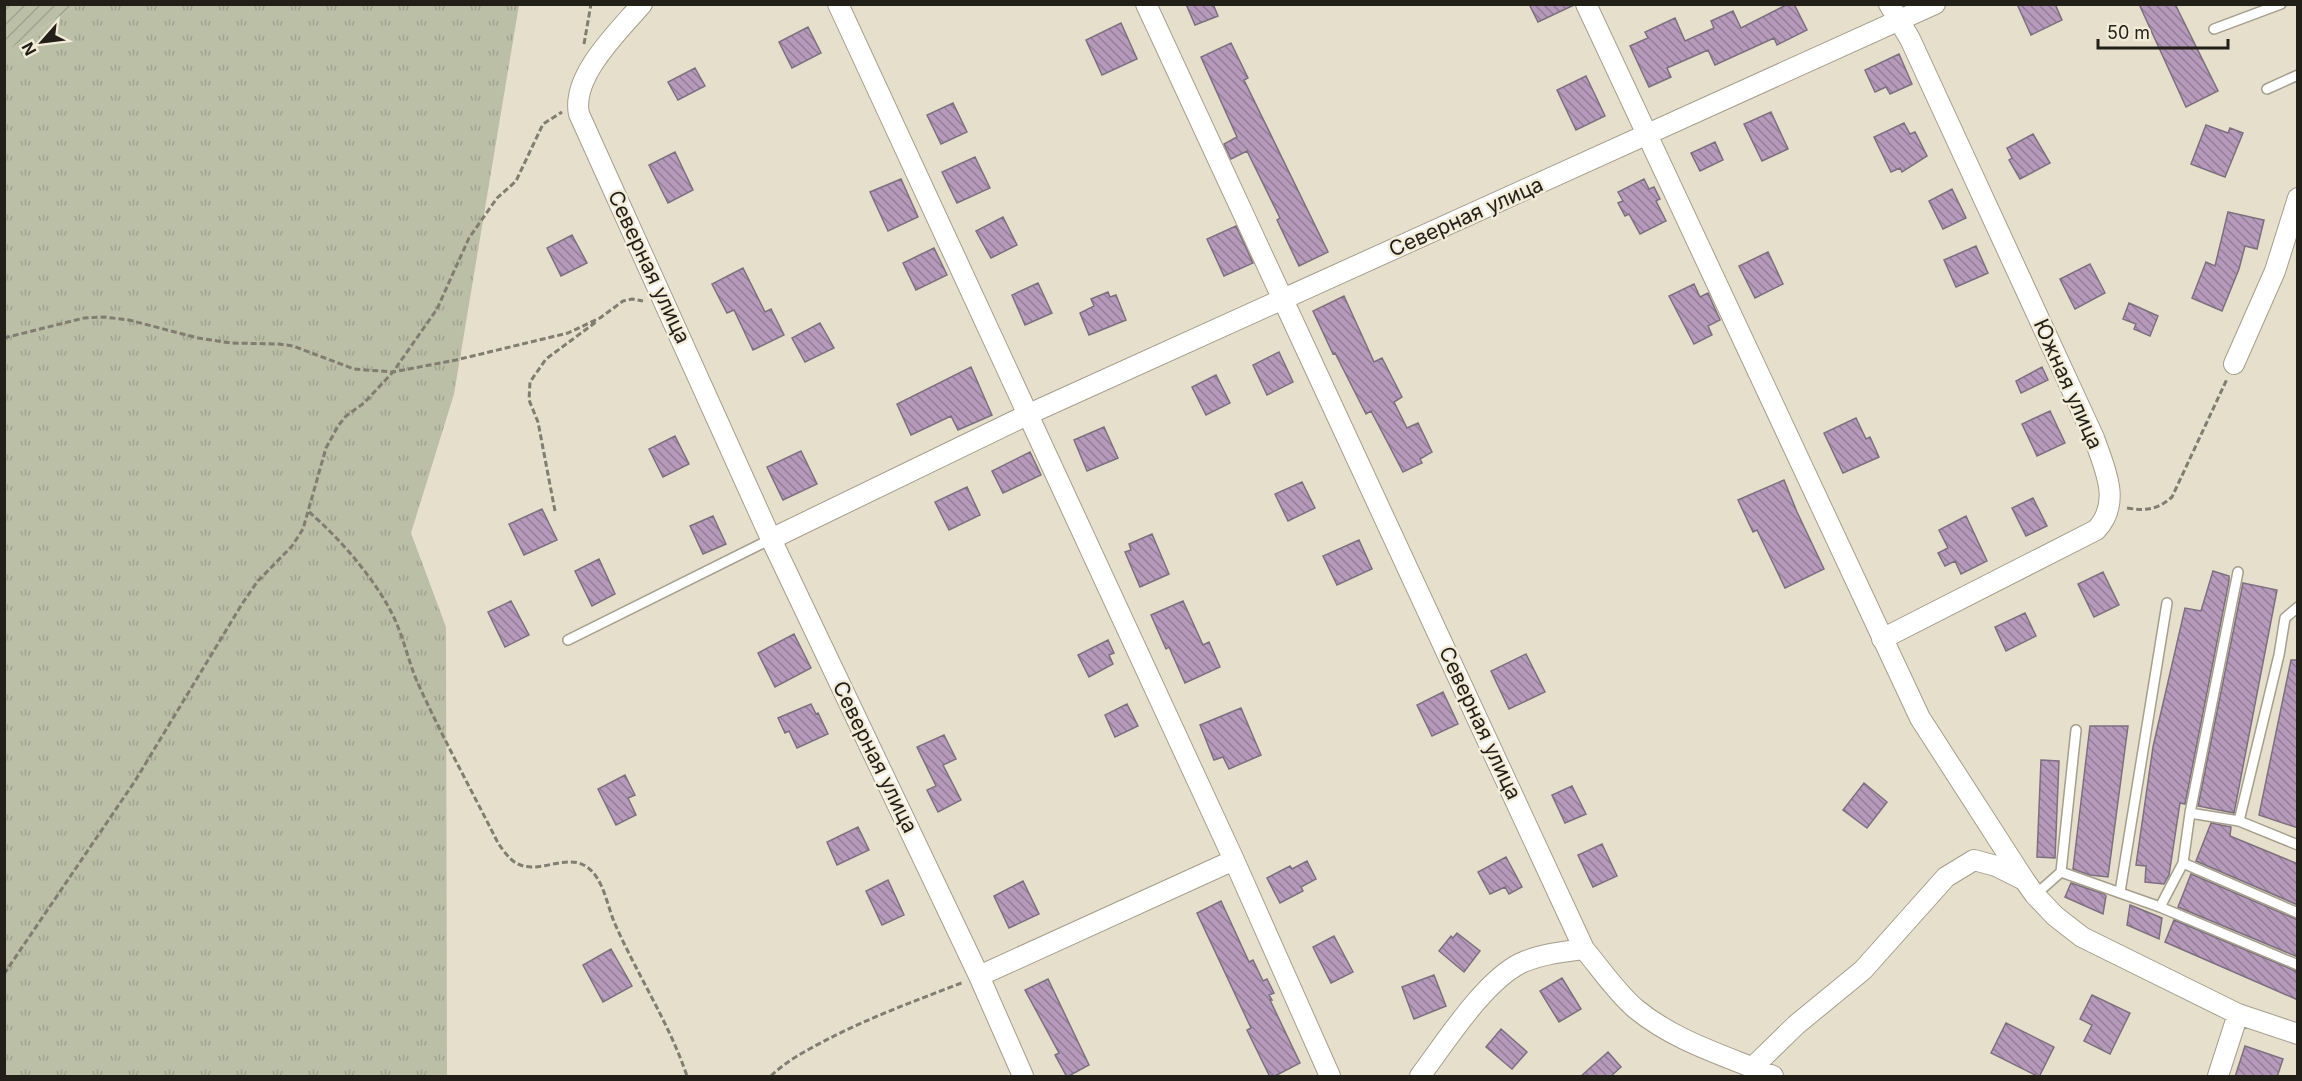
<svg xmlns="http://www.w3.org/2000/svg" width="2302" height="1081" viewBox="0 0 2302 1081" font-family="Inter,sans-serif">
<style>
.grass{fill:url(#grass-tufts)}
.garden{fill:url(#garden-furrows)}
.building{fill:url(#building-back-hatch);stroke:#7c707e;stroke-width:1.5}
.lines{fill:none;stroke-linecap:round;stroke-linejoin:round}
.service-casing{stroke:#a59e8c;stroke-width:12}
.minor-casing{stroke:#a59e8c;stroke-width:22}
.path{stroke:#817d70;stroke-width:3;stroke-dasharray:6 3;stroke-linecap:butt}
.service{stroke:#fff;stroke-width:9}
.minor{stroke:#fff;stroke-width:20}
.labels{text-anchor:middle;stroke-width:5;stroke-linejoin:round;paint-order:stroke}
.street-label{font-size:21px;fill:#211f18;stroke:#f3ecd9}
</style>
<defs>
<pattern id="grass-tufts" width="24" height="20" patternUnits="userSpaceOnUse" patternTransform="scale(1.5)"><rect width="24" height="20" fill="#babfa6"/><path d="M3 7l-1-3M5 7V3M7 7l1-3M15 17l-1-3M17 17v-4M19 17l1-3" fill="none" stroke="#a0a48e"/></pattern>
<pattern id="garden-furrows" width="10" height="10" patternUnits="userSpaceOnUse" patternTransform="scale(1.5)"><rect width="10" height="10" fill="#babfa6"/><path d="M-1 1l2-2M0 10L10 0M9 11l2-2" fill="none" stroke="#a0a48e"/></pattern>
<pattern id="building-back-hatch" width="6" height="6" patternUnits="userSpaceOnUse" patternTransform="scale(1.5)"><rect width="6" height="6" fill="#b69abb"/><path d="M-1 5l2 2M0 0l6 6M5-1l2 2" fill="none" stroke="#947d97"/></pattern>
</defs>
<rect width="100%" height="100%" fill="#e6dfcc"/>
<path class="grass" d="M77,5h442l-65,389 -43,139 35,94 1,449h-442v-1024z"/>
<path class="garden" d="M5,4h72v1l-72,47z"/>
<path class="building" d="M1186,4h27l5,12 -23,9z
M1529,4h45v1l-36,17z
M1788,4h6l13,26 -30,15 -3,-7 -59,27 -7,-15 -41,18 4,9 -22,10 -19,-41 18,-8 -3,-6 30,-14 10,23 29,-13 -3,-7 22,-10 8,17z
M2017,4h38l7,16 -31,15z
M2139,4h36l43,87 -32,16z
M1121,23l16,36 -35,16 -16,-35z
M808,27l13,26 -29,15 -13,-26z
M1231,43l17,35 -4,2 84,172 -29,14 -22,-46 3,-2 -33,-67 -16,8 -7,-15 13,-7 -36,-80z
M1899,54l13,30 -22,10 -4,-7 -11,5 -10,-22z
M695,68l10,18 -27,14 -10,-18z
M1586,76l19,40 -29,14 -19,-40z
M953,103l14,29 -26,12 -14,-29z
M1771,112l17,37 -26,12 -18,-37z
M1904,123l6,11 5,-2 12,24 -25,16 -2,-4 -9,4 -17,-35z
M2206,125l22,8 2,-5 13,5 -18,44 -34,-13z
M2033,134l17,29 -30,16 -11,-19 3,-2 -5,-10z
M1715,142l8,18 -23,11 -9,-18z
M675,152l18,38 -25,13 -19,-38z
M975,157l15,31 -33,15 -15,-31z
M901,179l17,38 -30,14 -18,-39z
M1644,179l5,10 5,-2 6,12 -4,2 10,20 -26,13 -11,-20 -4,2 -7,-13 5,-2 -5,-9z
M1952,189l14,29 -23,11 -14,-28z
M2228,212l36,8 -7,29 -12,-3 -6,23 -17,42 -30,-13 14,-36 9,4z
M1003,217l14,28 -26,13 -15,-27z
M1236,226l17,37 -29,13 -17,-37z
M572,235l15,28 -26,13 -14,-28z
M1976,246l12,27 -32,14 -12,-27z
M934,248l13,27 -31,15 -13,-27z
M1768,252l15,32 -28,14 -16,-32z
M2090,264l15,29 -30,16 -15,-30z
M743,268l22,44 6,-3 13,26 -31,15 -19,-40 -7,3 -15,-29z
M1038,283l14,30 -27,12 -13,-30z
M1694,284l6,13 8,-4 12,27 -12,6 4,9 -18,9 -25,-48z
M1108,292l2,5 6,-2 10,25 -37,15 -9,-22 14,-7 -3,-7z
M1344,296l30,66 8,-4 20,39 -8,5 13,26 11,-5 14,29 -12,7 2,4 -19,9 -32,-61 -5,3 -31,-61 -2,1 -20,-43z
M2129,303l29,13 -8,20 -16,-7 2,-5 -13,-5z
M820,323l14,25 -29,14 -13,-24z
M1279,352l14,30 -26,13 -14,-30z
M971,367l21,48 -34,15 -7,-14 -40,19 -14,-31z
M2042,367l6,13 -27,13 -5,-12z
M1216,375l14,28 -24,12 -14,-28z
M2050,411l15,32 -28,13 -15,-32z
M1856,418l10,21 4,-2 9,20 -36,16 -19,-40z
M1104,427l14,31 -31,13 -13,-31z
M675,436l14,28 -26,13 -14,-28z
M801,451l16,33 -34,16 -16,-33z
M1030,452l11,23 -38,18 -11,-22z
M1784,480l13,32 27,57 -39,19 -28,-58 -4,2 -15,-32z
M1302,482l13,26 -27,13 -13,-27z
M967,487l13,28 -31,15 -14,-28z
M2033,498l14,28 -21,10 -14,-28z
M542,509l15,31 -33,15 -15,-31z
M713,516l13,28 -23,10 -13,-28z
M1966,516l21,45 -26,13 -6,-13 -10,5 -7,-13 10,-5 -9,-18z
M1152,534l17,40 -29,13 -15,-35 6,-2 -2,-6z
M1359,540l13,29 -35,16 -14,-29z
M599,559l16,35 -23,12 -17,-35z
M2213,571l16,5v5l-44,223 -5,-1 -11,72 -5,9 -19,-2 1,-16 -10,-1 17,-118 32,-139 16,3z
M2103,572l16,33 -25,12 -16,-33z
M2243,583l34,7 -43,223 -36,-7z
M511,601l18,34 -24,12 -17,-35z
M1183,601l20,44 6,-3 11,25 -35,16 -16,-36 -3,2 -15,-34z
M2025,613l11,23 -30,15 -11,-24z
M794,634l17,34 -36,19 -17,-34z
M1108,640l6,13 -5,2 4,9 -24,13 -11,-22z
M1526,654l19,38 -36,17 -18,-38z
M2291,660h7v168l-39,-13z
M1443,692l15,32 -26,12 -15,-31z
M811,704l5,10 2,-1 10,21 -31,14 -8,-17 -4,2 -7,-15z
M1127,704l11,22 -23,11 -10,-22z
M1241,708l20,47 -32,14 -6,-12 -9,3 -14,-35z
M2090,726h38l-20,151 -18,-2 -17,-6z
M944,735l12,24 -13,6 18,35 -23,12 -11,-22 9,-4 -19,-39z
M2041,760l18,1 -4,97 -18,-1z
M625,775l10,20 -7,3 8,17 -20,10 -18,-36z
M1864,783l23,19 -20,26 -24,-18z
M1572,786l14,28 -21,9 -13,-28z
M2211,823l20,4 -1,9 68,28v41l-102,-44z
M858,827l11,23 -32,15 -10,-23z
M1602,844l15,32 -24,11 -15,-32z
M1506,857l16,30 -13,7 -4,-7 -15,7 -12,-22z
M1307,861l9,18 -15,8 2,4 -23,12 -13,-25 23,-12 2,3z
M2191,874l107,46v37l-120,-50z
M888,880l16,35 -22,10 -16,-34z
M1023,881l16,33 -30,14 -15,-32z
M2071,883l33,11 2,2 -3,18 -38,-17z
M1221,901l28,61 4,-2 10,21 4,-2 7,14 -5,2 3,5h-2l30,63 -27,14h-3l-23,-47 4,-2 -54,-115z
M2130,905l32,13 -3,21 -32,-14z
M2174,920l124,52v28l-133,-58z
M1457,933l23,18 -16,21 -25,-21 12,-15 2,2z
M1334,936l19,36 -22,11 -18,-36z
M611,949l21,37 -29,16 -20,-37z
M1434,975l12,31 -32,13 -12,-32z
M1562,978l19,31 -22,13 -19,-31z
M1048,979l41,86 -22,12 -12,-22 4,-2 -34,-63z
M2092,995l38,18 -20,41 -26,-13 8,-16 -12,-6z
M2006,1023l48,24 -15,30 -48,-24z
M1501,1029l26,23 -15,17 -26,-22z
M2245,1046l38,13 -6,18h-42z
M1608,1052l13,15 -11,10h-30z"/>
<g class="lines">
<g class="service-casing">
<path id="service" d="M2214,29l67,-25
M2267,89l31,-14
M568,640l203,-101
M2190,813l48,-241
M2239,821l59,24
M2183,863l115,50
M2061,872l15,-142
M2120,892l47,-289
M2035,895l26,-23 99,35 23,-44 7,-50 49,8 40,-166 6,-37 13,-11
M2160,907l138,58"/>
</g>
<g class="minor-casing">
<path id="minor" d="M642,4c-23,27 -71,72 -63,110l192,425 208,437 44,100
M838,4l396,856 96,216
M1146,4l438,945c17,20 32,43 52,60 40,33 91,47 137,67
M1586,4l334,714 105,163 10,14 20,21 27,21 156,77 60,20
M2234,364l41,-93 23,-73
M771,539l258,-125 906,-410
M1882,639l214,-109c26,-27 9,-61 -2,-92l-184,-399 -21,-35
M979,976l255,-116
M1753,1067l43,-42 67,-55 83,-93 28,-17 22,6 26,13
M1420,1076c25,-33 64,-95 101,-113 20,-9 42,-11 63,-14
M2218,1076l20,-62"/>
</g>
<path class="path" d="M584,44l7,-40
M4,338l80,-20 20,-1 25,3 69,18 33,5 48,1 14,2 61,23 39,3 63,-12 112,-27 32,-15 23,-17 9,-2 11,2
M2127,508c19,3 30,2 45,-11l55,-118
M555,511l-17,-89 -9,-22 1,-18 16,-23 50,-37
M309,512c32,27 74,76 89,115 7,17 11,35 18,52 25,56 55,110 82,164 5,7 11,16 18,20 22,13 50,-11 71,4 17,12 20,39 28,57 23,52 54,99 72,152
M4,974l131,-193 107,-177 15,-22 35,-36 11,-17 23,-81 12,-22 8,-10 18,-13 29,-31 44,-63 32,-71 28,-40 19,-17 27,-57 19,-12
M771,1076c17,-17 42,-29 63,-40 42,-21 86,-37 130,-54"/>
<use href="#service" class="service"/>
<use href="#minor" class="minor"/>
</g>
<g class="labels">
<g class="street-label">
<text transform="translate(1466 217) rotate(-24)" y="7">Северная улица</text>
<text transform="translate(649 267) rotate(65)" y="7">Северная улица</text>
<text transform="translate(2068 384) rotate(66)" y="7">Южная улица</text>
<text transform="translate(1480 723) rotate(65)" y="7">Северная улица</text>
<text transform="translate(875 757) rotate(64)" y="7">Северная улица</text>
</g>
</g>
<rect width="2302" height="1081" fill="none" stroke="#211f18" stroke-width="12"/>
<g transform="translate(42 42) rotate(242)" stroke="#f3ecd9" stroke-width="4.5" paint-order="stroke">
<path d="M0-4.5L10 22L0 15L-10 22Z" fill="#211f18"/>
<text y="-9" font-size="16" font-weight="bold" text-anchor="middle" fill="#211f18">N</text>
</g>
<path d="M2098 39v9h130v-9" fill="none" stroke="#211f18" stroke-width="3"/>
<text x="2107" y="39" font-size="18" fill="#211f18" stroke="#f3ecd9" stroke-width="4.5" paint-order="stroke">50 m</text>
</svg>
